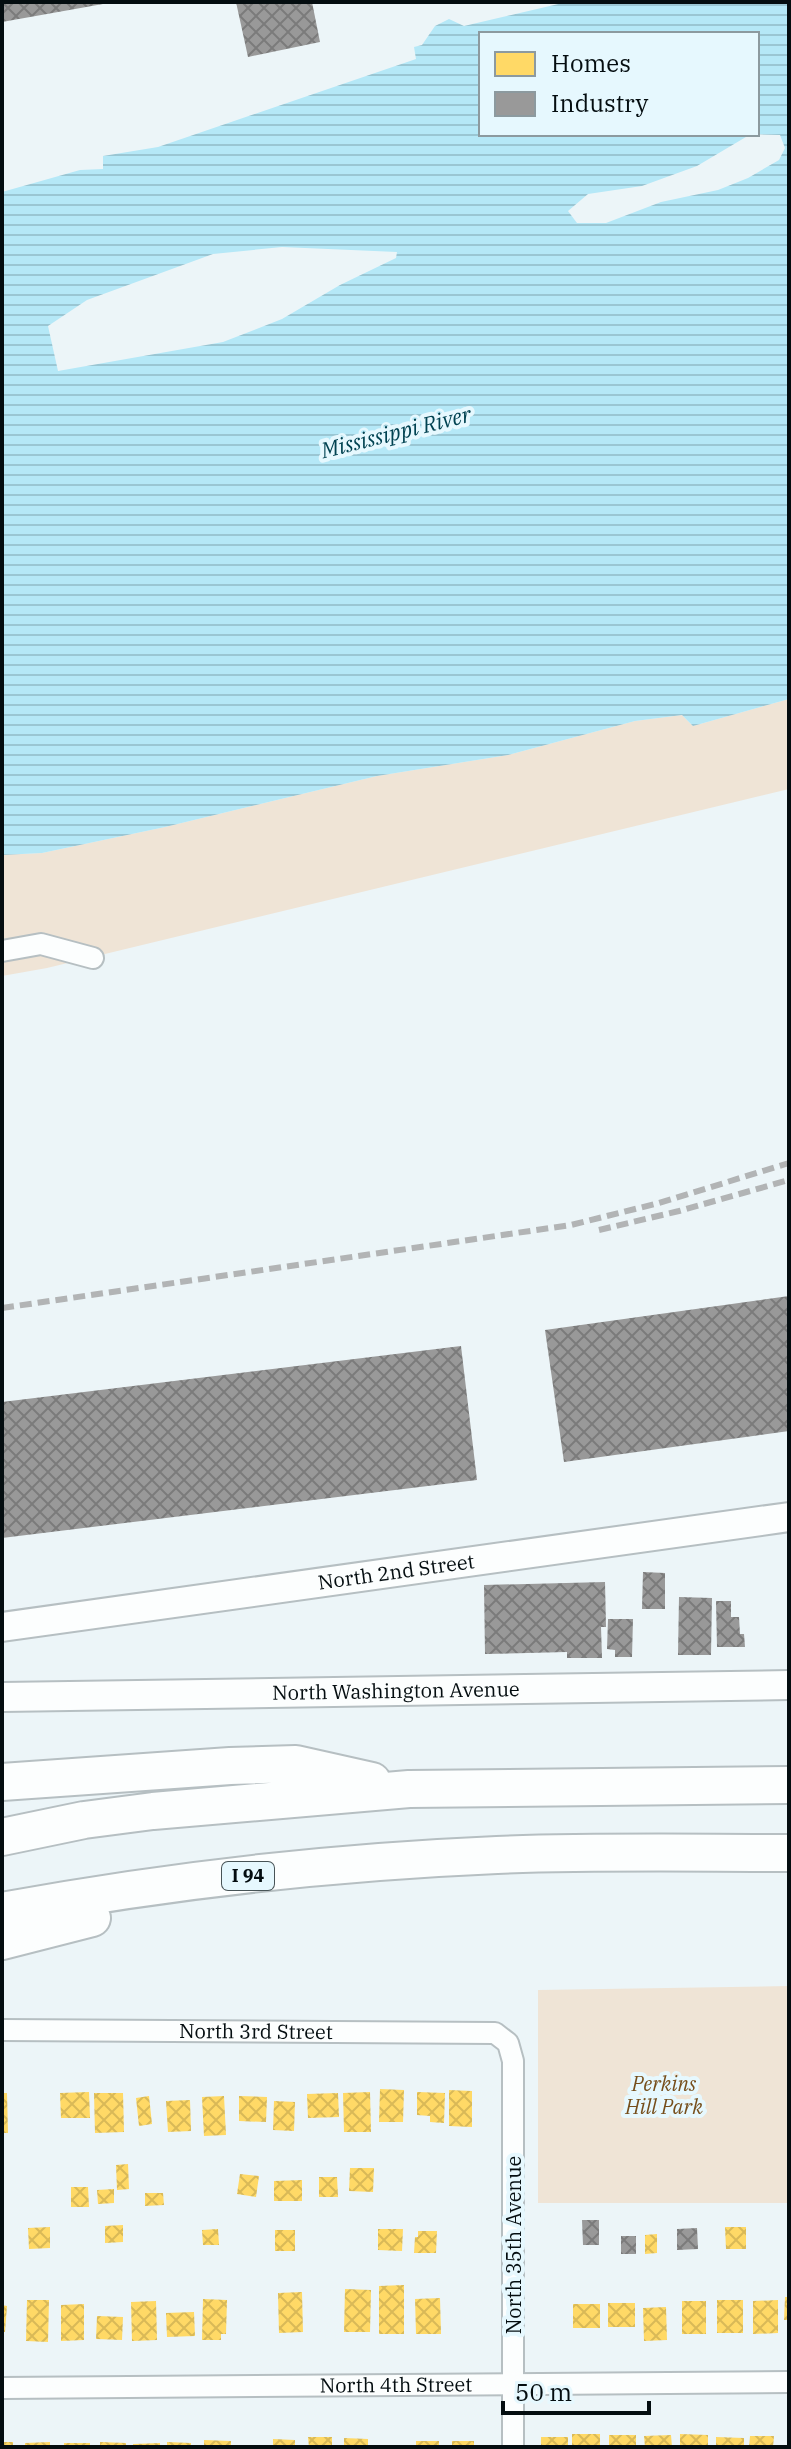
<svg xmlns="http://www.w3.org/2000/svg" width="791" height="2449" viewBox="0 0 791 2449" font-family="'IBM Plex Serif',serif">
<style>
.green{fill:#efe4d6}
.water{fill:url(#water-rules);fill-rule:evenodd}
.homes{fill:url(#homes-cross-hatch)}
.industry{fill:url(#industry-cross-hatch)}
.lines{fill:none;stroke-linecap:round;stroke-linejoin:round}
.street-casing{stroke:#b6bfc2;stroke-width:24}
.secondary-casing{stroke:#b6bfc2;stroke-width:32}
.highway-casing{stroke:#b6bfc2;stroke-width:40}
.street{stroke:#fcfefe;stroke-width:20}
.secondary{stroke:#fcfefe;stroke-width:28}
.highway{stroke:#fcfefe;stroke-width:36}
.rail{stroke:#b2b4b5;stroke-width:6;stroke-dasharray:12 6;stroke-linecap:butt}
.labels{text-anchor:middle;stroke-width:8;stroke-linejoin:round;paint-order:stroke}
.shield{fill:#e6f8fe;stroke:#485457;stroke-width:2}
.shield-label{font-size:18px;font-weight:bold;fill:#040d10}
.street-label{font-size:20px;fill:#040d10;stroke:#e6f8fe}
.park-label{font-size:20px;font-style:italic;fill:#764e1b;stroke:#e6f8fe}
.water-label{font-size:22px;font-style:italic;fill:#004251;stroke:#e6f8fe}
</style>
<defs>
<pattern id="water-rules" width="6" height="5" patternUnits="userSpaceOnUse" patternTransform="scale(2)"><rect width="6" height="5" fill="#b5e8f7"/><path d="M0 2.5h6" fill="none" stroke="#9ac6d3"/></pattern>
<pattern id="homes-cross-hatch" width="8" height="8" patternUnits="userSpaceOnUse" patternTransform="scale(2)"><rect width="8" height="8" fill="#ffd966"/><path d="M0 0l8 8M0 8l8-8" fill="none" stroke="#d9b957"/></pattern>
<pattern id="industry-cross-hatch" width="8" height="8" patternUnits="userSpaceOnUse" patternTransform="scale(2)"><rect width="8" height="8" fill="#999"/><path d="M0 0l8 8M0 8l8-8" fill="none" stroke="#7b7b7b"/></pattern>
</defs>
<rect width="100%" height="100%" fill="#ecf5f8"/>
<path class="green" d="M789,699v90l-742,179 -45,8v-121l40,-2 123,-26 212,-51 131,-21 127,-34 47,-6 11,11z
M789,1986v217h-251v-213z"/>
<path class="water" d="M567,2h222v697l-96,27 -11,-11 -47,6 -127,34 -131,21 -212,51 -123,26 -40,2v-663l78,-22 23,-1v-13l55,-9 258,-88 -2,-12 8,-2 13,-19 14,-7 15,7zM481,34h276v100h-276zM751,134l29,1 5,13 -6,12 -31,18 -30,12 -57,12 -55,21h-29l-9,-12 20,-17 54,-8 55,-20zM282,247l115,5 -1,6 -56,27 -58,34 -59,23 -165,29 -10,-45 39,-26 126,-46z"/>
<path class="homes" d="M380,2089l24,1 -1,32h-24z
M449,2090l23,1v36l-23,-1z
M89,2092l1,26h-29l-1,-25z
M370,2092l1,40h-27l-1,-39z
M417,2092l28,1 -1,30 -14,-1v-6l-13,-1z
M2,2093h5l1,40h-6z
M94,2093h29l1,39 -29,1z
M338,2093l1,24 -31,1 -1,-24z
M149,2096l3,28 -13,2 -3,-28z
M224,2096l2,39 -22,1 -2,-39z
M239,2096l28,1 -1,25 -27,-1z
M190,2100l1,31 -23,1 -2,-31z
M274,2101l21,1 -1,29 -21,-1z
M128,2164l1,25 -12,1 -1,-25z
M350,2168h24l-1,24 -24,-1z
M240,2174l19,2 -3,21 -19,-3z
M319,2177h18l1,20h-19z
M302,2180v21h-28v-20z
M71,2187h17l1,20h-18z
M114,2189v14l-16,1 -1,-14z
M145,2193h18l1,12 -19,1z
M123,2225v17l-18,1v-17z
M50,2227v21l-21,1 -1,-21z
M725,2227h21v22h-20z
M218,2229l1,16h-16l-1,-15z
M378,2229h25l-1,22 -24,-1z
M275,2230h20v21h-20z
M418,2231h19l-1,22h-22l1,-16h3z
M657,2234v19l-12,1v-19z
M404,2285v49h-25v-48z
M345,2289l26,1 -1,42h-26z
M302,2292l1,40 -24,1 -1,-40z
M785,2297h4v23h-5z
M440,2298l1,36h-25l-1,-35z
M203,2299l24,1 -1,34h-5v6h-19z
M27,2300h22l-1,42 -22,-1z
M717,2300h26v33h-26z
M778,2300v33l-25,1v-33z
M156,2301l1,39 -25,1 -1,-39z
M682,2301h24v33h-24z
M608,2303h27v24h-27z
M84,2304v36l-23,1v-36z
M573,2304h27v24h-27z
M2,2305l5,1 -2,26h-3z
M666,2307l1,33 -23,1 -1,-33z
M194,2312l1,24 -28,1 -1,-24z
M97,2316l26,1 -1,23 -26,-1z
M572,2434h28v13h-28z
M680,2434l28,1v12h-28z
M609,2435h27v12h-27z
M671,2435l1,12h-27l-1,-11z
M750,2436h24l-1,11h-24z
M308,2437h24v10h-23z
M541,2437h27v10h-27z
M716,2437l28,1v9h-28z
M344,2438l24,1v8h-24z
M273,2439l22,1v7h-22z
M204,2440l27,1v6h-27z
M416,2441h23v6h-23z
M452,2441h22v6h-22z
M2,2442h11v5h-11z
M50,2442v5h-25v-4z
M100,2442l26,1v4h-26z
M167,2442l24,1v4h-24z
M64,2443h26v4h-26z
M160,2443v4h-27v-3z"/>
<path class="industry" d="M2,2h101v2l-101,18z
M236,2h76l8,40 -72,15z
M789,1296v135l-225,31 -19,-132z
M461,1346l16,134 -475,58v-136z
M643,1572l22,1v36h-23z
M605,1582l1,45h-5l1,31h-35v-6l-82,2 -1,-69z
M679,1597l33,1 -1,57h-33z
M716,1601h15v16h8l1,17h4l1,13h-28z
M608,1619h25l-1,38h-17v-7l-8,-1z
M582,2220h17v25h-16z
M697,2228l1,21 -21,1v-21z
M621,2236h15v18h-15z"/>
<g class="lines">
<g class="street-casing">
<g id="street">
<path d="M2,951l39,-7 52,14"/>
<path id="s1" d="M2,2030l493,3 13,10 5,18v386"/>
<path id="s2" d="M2,2388l787,-6"/>
</g>
</g>
<g class="secondary-casing">
<g id="secondary">
<path id="s3" d="M2,1627l787,-110"/>
<path id="s4" d="M2,1697l787,-12"/>
</g>
</g>
<g class="highway-casing">
<path id="highway" d="M2,1782l228,-16 66,-2 76,17
M2,1837l82,-17 69,-9 256,-22 380,-4
M2,1911c163,-30 330,-49 495,-56 97,-4 195,-2 292,-2
M2,1941l90,-23"/>
</g>
<use href="#street" class="street"/>
<use href="#secondary" class="secondary"/>
<use href="#highway" class="highway"/>
<path class="rail" d="M599,1230l80,-19 110,-31
M2,1308l569,-83 88,-22 130,-40"/>
</g>
<g class="labels">
<rect class="shield" x="222" y="1862" width="52" height="28" rx="6"/>
<g class="shield-label">
<text x="248" y="1882">I 94</text>
</g>
<g class="street-label">
<text dy="7" stroke="none"><textPath href="#s3" startOffset="398">North 2nd Street</textPath></text>
<text dy="7" stroke="none"><textPath href="#s4" startOffset="394">North Washington Avenue</textPath></text>
<text dy="7" stroke="none"><textPath href="#s1" startOffset="254">North 3rd Street</textPath></text>
<text transform="translate(514 2245) rotate(-90)" y="7">North 35th Avenue</text>
<text dy="7" stroke="none"><textPath href="#s2" startOffset="394">North 4th Street</textPath></text>
</g>
<g class="park-label">
<text x="664" y="2091">Perkins<tspan x="664" dy="23">Hill Park</tspan></text>
</g>
<g class="water-label">
<text transform="translate(396 432) rotate(-14)" y="8">Mississippi River</text>
</g>
</g>
<rect width="791" height="2449" fill="none" stroke="#040d10" stroke-width="8"/>
<rect x="479" y="32" width="280" height="104" fill="#e6f8fe" stroke="#8c9a9f" stroke-width="2"/>
<rect x="495" y="52" width="40" height="24" fill="#ffd966" stroke="#8c9a9f" stroke-width="2"/>
<text x="551" y="72" font-size="24" fill="#040d10">Homes</text>
<rect x="495" y="92" width="40" height="24" fill="#999999" stroke="#8c9a9f" stroke-width="2"/>
<text x="551" y="112" font-size="24" fill="#040d10">Industry</text>
<path d="M503 2401v12h146v-12" fill="none" stroke="#040d10" stroke-width="4"/>
<text x="515" y="2401" font-size="24" fill="#040d10" stroke="#e6f8fe" stroke-width="6" paint-order="stroke">50 m</text>
</svg>
